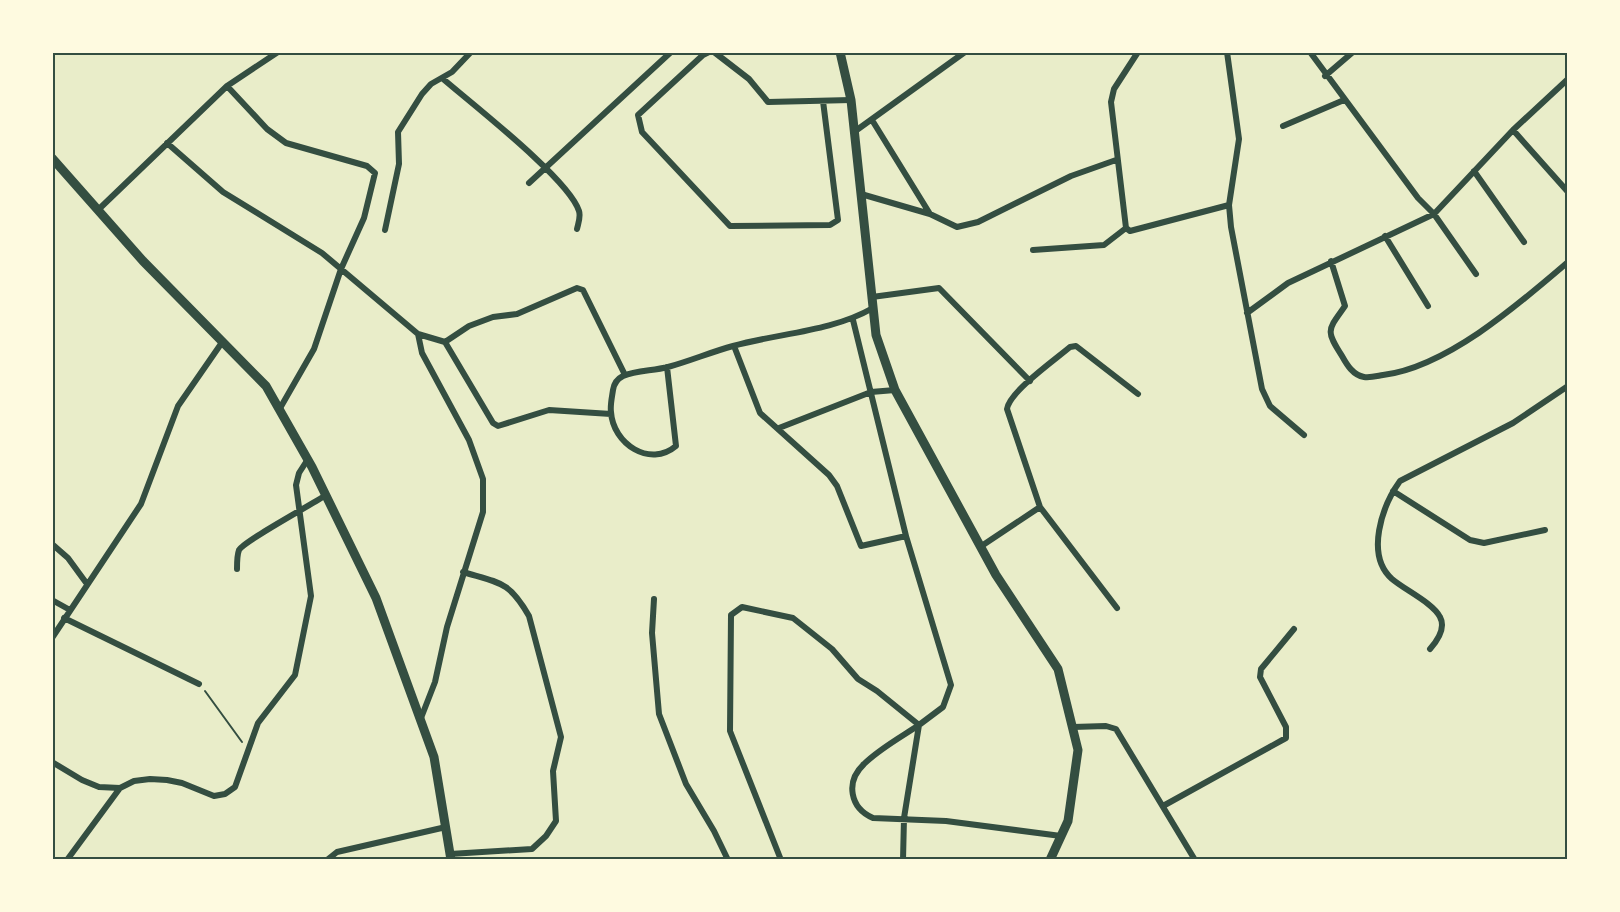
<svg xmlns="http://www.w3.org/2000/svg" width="1620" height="912" viewBox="0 0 1620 912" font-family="Cabin,sans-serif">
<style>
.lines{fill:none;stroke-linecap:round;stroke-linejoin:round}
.path{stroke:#344e41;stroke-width:2}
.minor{stroke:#344e41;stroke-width:6}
.tertiary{stroke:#344e41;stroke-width:9}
.neatline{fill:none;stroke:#344e41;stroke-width:2}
</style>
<rect width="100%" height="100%" fill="#e9edc9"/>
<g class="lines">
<path class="path" d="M205,691l37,51"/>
<path class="minor" d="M709,52l-6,3 -65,60 4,17 88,94 100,-1 8,-5 -15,-119
M714,52l35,27 19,23 83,-2
M1138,52l-24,37 -3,13 15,126 4,3 99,-26
M1227,52l12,87 -10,66 2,22 31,162 8,17 34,29
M1310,52l108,146 16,16 42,60
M1325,76l28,-24
M442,78c30,26 127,101 137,133 2,6 -1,13 -2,18
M227,86l40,43 19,14 81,23 8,7 -11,45 -23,51 -27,80 -35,61
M872,120l58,94
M1283,126l61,-26
M1513,130l55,62
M854,132l111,-80
M167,143l56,49 99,61 96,81 4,19 47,87 14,39v33l-36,115 -12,55 -14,36
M1474,171l50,71
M529,183l142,-131
M861,194l69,20 27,13 21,-5 93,-46 45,-16
M98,210l129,-124 51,-34
M385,230l14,-66 -1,-32 24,-38 9,-10 21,-12 19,-20
M1385,236l43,70
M1033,250l71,-5 22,-17
M1331,261l14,45c-17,24 -20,24 -3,50 5,9 11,19 22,21 6,1 13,-1 19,-2 64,-8 136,-71 185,-113
M872,297l67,-9 91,93
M1247,313l41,-30 146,-69 79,-84 55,-51
M853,320l53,216 45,149 -8,22 -24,18 -15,93 -1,42
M418,334l27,8 48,81 5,3 51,-16 62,4
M445,342l24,-16 24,-9 24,-3 60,-26 6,2 42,85
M734,346l26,67 69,62 8,11 24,60 45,-10
M667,367l9,79c-26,22 -63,-2 -65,-34 -1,-7 1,-15 2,-22 1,-7 4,-11 10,-14 13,-6 30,-5 45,-9 22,-6 43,-15 65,-21 46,-13 98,-14 140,-38
M779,428l92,-36 24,-2
M1393,491l77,49 14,3 61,-13
M52,544l16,14 19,26
M980,547l60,-40
M237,569c0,-6 0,-14 2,-19 5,-9 72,-45 87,-55
M654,599l-2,34 7,81 27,70 28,47 14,29
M52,600l18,10
M1117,608l-77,-101 -33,-98c2,-17 49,-50 63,-62l6,-1 62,48
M64,618l135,66
M52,638l89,-134 37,-98 45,-65
M1430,649c7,-8 16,-21 10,-32 -7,-14 -35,-27 -48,-38 -27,-24 -10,-73 8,-98l113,-58 55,-37
M1073,727l33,-1 10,3 79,131
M52,762l30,18 17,7 21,1 14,-7 16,-2 17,1 15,3 32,13 11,-2 10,-7 23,-64 37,-48 16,-79 -15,-111 3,-12 9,-14
M1163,806l123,-68v-11l-26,-50 1,-8 33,-40
M450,854l82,-5 14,-13 10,-15 -3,-50 8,-34 -32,-121c-20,-35 -29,-33 -66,-44
M67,860l53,-72
M327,860l10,-8 109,-25
M781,860l-51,-129 1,-116 11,-8 51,11 39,31 26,30 19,12 42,34c-18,12 -40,24 -55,39 -19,18 -14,44 9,54l73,3 115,15"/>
<path class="tertiary" d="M840,52l11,48 25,235 19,55 101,185 62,94 20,81 -10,71 -18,39
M52,158l91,103 123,125 46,81 64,131 58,159 17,103"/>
</g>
<rect width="1620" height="912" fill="none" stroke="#fefae0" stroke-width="108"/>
<rect x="54" y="54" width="1512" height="804" class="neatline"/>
</svg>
